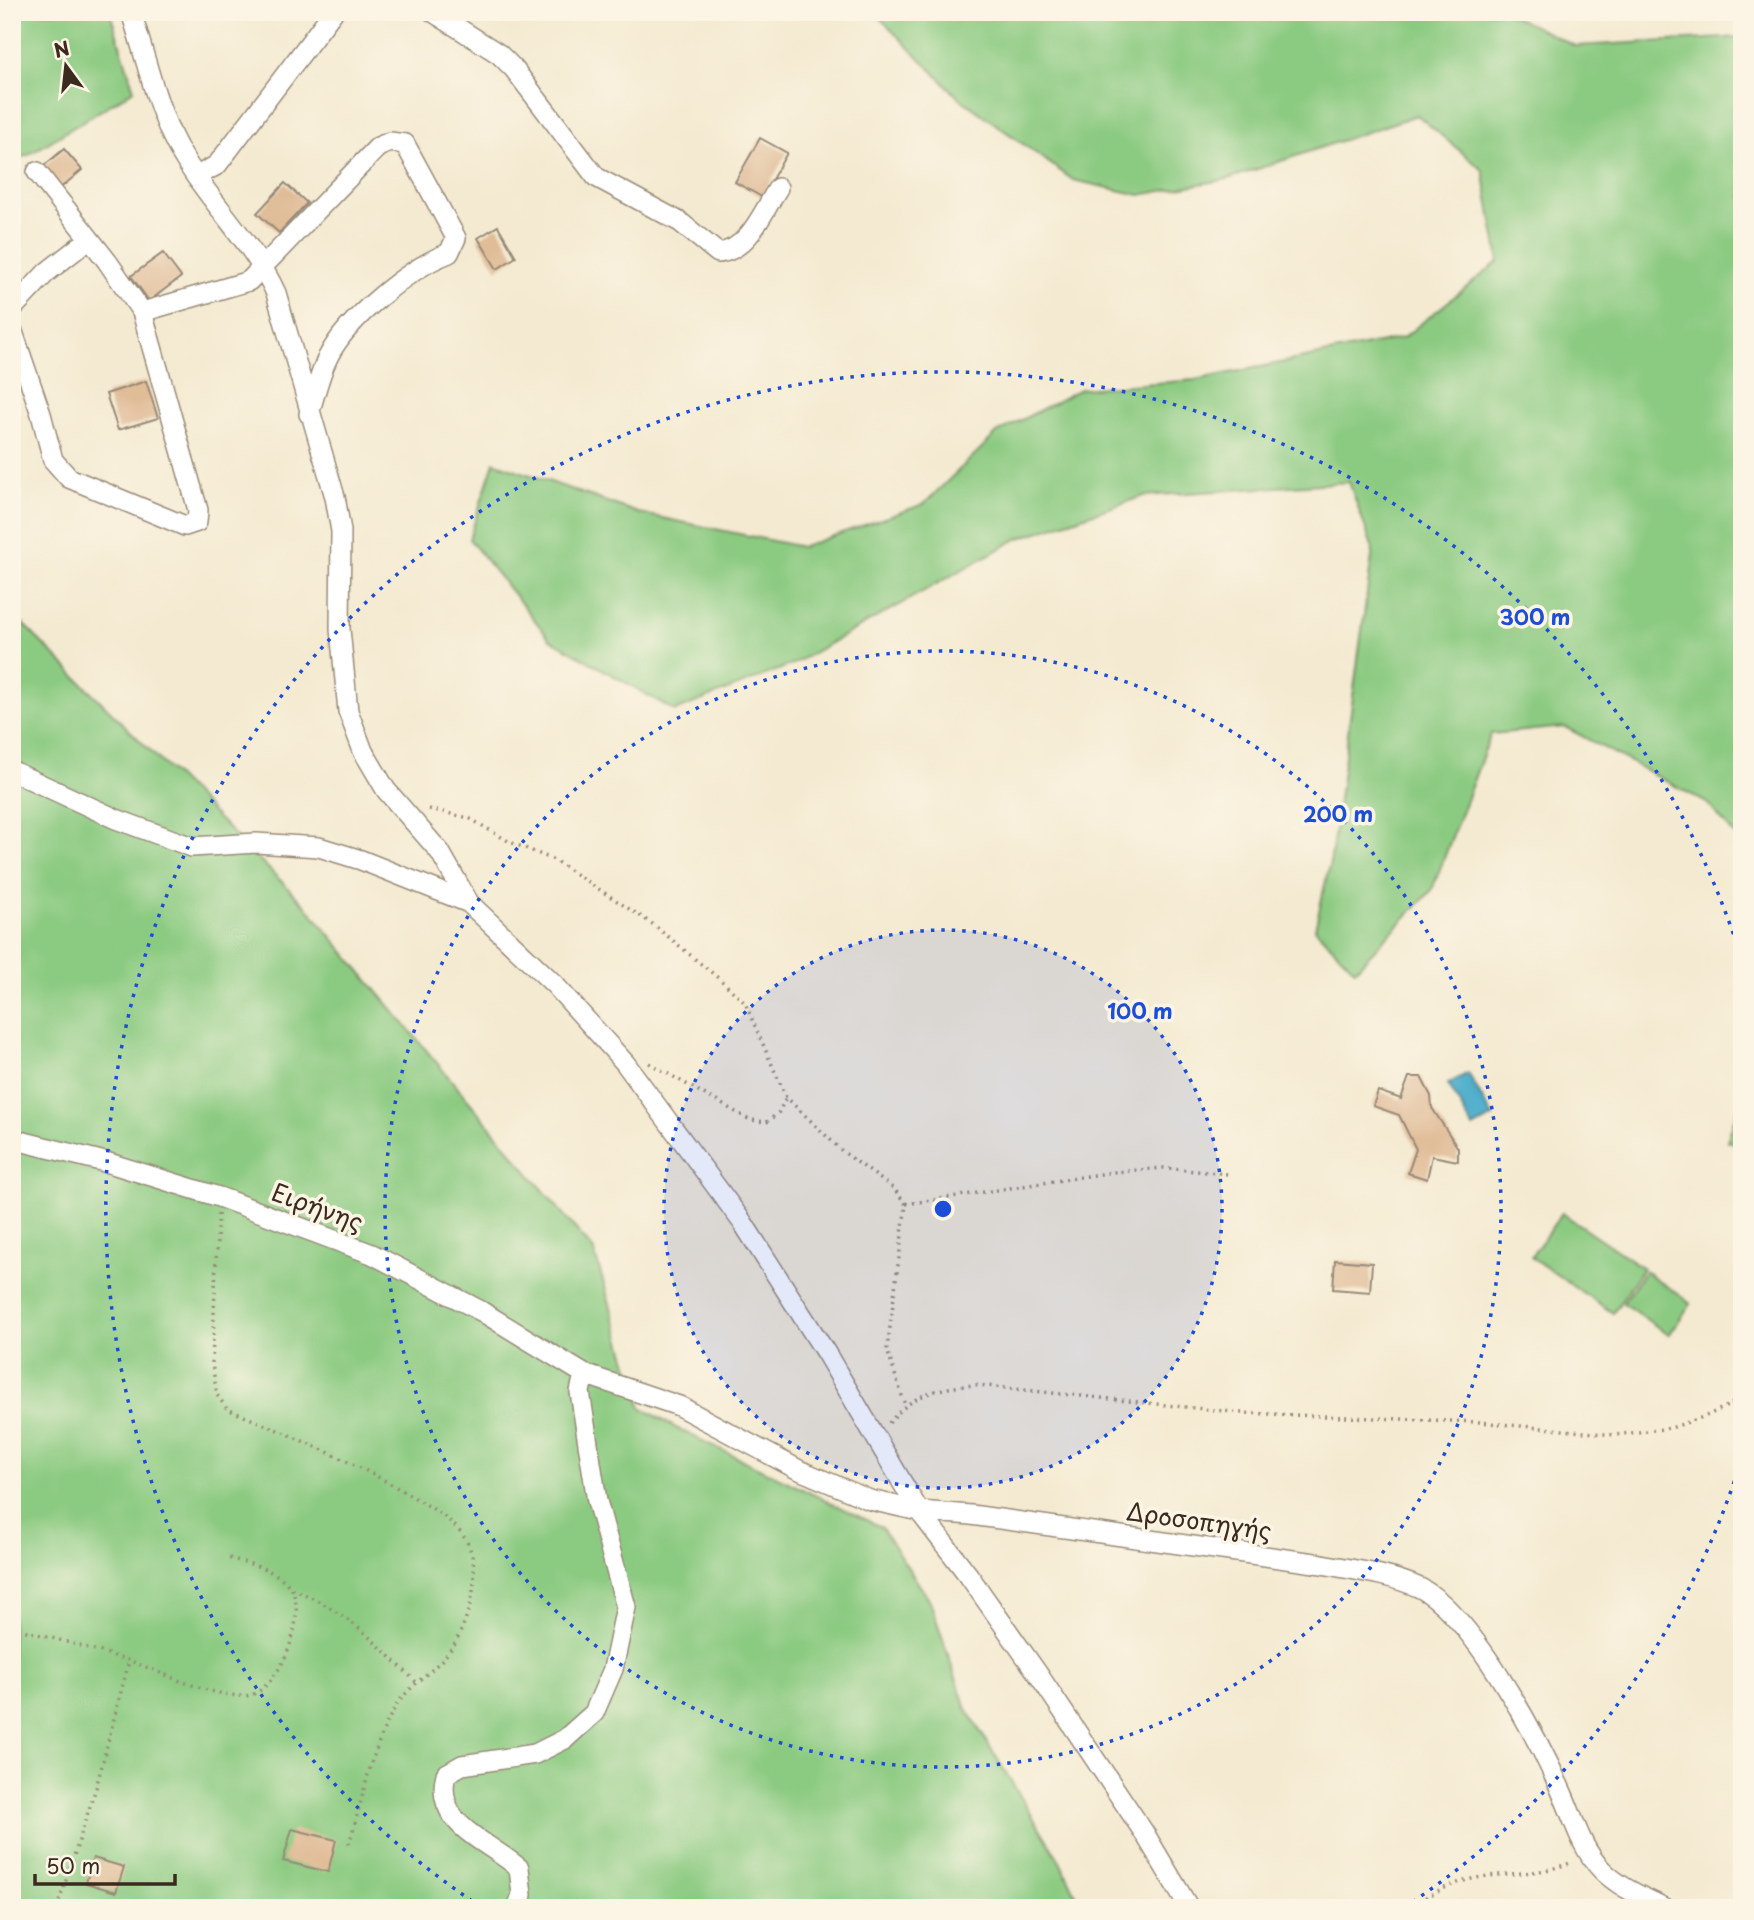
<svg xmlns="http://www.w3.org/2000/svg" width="1754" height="1920" viewBox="0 0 1754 1920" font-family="'Playpen Sans',sans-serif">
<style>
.green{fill:#8bca81;stroke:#637a50;stroke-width:2}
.water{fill:#4aabc9;stroke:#426a74;stroke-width:2}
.building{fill:#e0bc97}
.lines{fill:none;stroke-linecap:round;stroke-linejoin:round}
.minor-casing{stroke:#988a78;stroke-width:22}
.path{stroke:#988a78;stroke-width:3.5;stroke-dasharray:2 5;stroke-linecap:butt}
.minor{stroke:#fff;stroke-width:19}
.ring{fill:none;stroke:#1d4ed8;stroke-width:3.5;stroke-dasharray:3.5 7}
.labels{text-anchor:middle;stroke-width:7;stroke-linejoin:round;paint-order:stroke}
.street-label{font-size:24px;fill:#3b2a1e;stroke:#fcf5e5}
.centre{fill:#1d4ed8;stroke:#fcf5e5;stroke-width:3.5}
.ring-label{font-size:21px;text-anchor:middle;font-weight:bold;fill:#1d4ed8;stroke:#fcf5e5;stroke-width:7;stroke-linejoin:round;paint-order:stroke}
</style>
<rect width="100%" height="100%" fill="#fcf5e5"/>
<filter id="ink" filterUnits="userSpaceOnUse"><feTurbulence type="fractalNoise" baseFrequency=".0143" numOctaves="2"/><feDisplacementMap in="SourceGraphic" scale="14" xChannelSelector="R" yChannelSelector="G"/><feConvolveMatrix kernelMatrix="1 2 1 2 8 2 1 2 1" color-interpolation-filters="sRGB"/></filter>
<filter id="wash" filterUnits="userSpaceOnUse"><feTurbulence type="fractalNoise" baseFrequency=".00686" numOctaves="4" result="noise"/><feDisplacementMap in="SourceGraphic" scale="28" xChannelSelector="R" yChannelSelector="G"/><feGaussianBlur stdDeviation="1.57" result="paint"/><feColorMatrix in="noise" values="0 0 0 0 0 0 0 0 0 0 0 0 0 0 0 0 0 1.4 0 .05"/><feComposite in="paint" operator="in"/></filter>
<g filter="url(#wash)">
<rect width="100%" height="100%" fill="#f4ead1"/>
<path class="green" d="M12,12h98l24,78 -106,65 -16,5z
M874,12h631l70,34 167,-9v806l-35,-40 -142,-76 -74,7 -59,156 -77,80 -40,-41 16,-71 42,-309 -24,-67 -205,14 -127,43 -224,125 -118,47 -125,-72 -81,-100 25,-77 144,51 164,34 122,-43 73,-71 83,-44 115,-9 208,-42 96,-77 -16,-91 -66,-55 -189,64 -88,16 -67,-15 -115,-83z
M12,613l293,292 289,346 47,156 35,21 205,99 49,74 36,107 91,148 26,52h-506v-6l-7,6h-558z
M1742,1095v50l-15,-4z
M1562,1213l81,55 -30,45 -82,-56z
M1645,1271l46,32 -22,32 -46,-32z"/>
<path class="water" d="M1468,1073l25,44 -20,11 -25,-44z"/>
<g id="blocks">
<path class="building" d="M760,138l27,15 -25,44 -27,-15z
M64,149l18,21 -23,19 -18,-21z
M285,183l22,20 -28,30 -22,-20z
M498,226l18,31 -19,12 -19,-31z
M163,253l18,24 -32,24 -18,-25z
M146,381l12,37 -40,12 -12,-36z
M1409,1077h12l10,19 1,12 26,40v13l-26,-5 -5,23 -19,-6 8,-24 -17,-34 -26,-9 5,-15 23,8z
M1335,1260l37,3 -2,29 -37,-3z
M292,1829l44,11 -8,32 -45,-11z
M93,1858l31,9 -8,25 -30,-9z"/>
</g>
</g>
<g filter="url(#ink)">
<use href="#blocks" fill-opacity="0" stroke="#988a78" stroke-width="2"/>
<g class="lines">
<g class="minor-casing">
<path id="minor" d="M131,12c13,40 23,85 41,124 27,57 78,100 104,157l59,204 6,34 -1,98 8,82 15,40 23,39 54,62 29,51 85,81 71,79 118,160 83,130 93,158 50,65 69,98 107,160 44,74
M433,12l66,42 15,15 82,108 84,45 38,31c30,-2 45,-41 60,-65
M197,176l20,-11 116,-153
M12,309l35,-37 41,-32
M142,312l107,-31 129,-134 12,-5 15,2 51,94 -7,15c-40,15 -102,66 -121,104 -9,18 -13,38 -19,57
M12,329l29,85 12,46 16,18 116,48 12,-4 1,-12 -56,-198 -35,-51 -70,-89
M12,771l104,48 76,28 64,-4 63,4 42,13 108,43
M12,1139l97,24 110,34 153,57 109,57 103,63 95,32 118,63 73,31 49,11 52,4 351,49c31,6 68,10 98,24 52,26 119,152 143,207 11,25 19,55 39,75 18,18 41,27 63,38
M517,1908l5,-13 -3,-27c-33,-28 -86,-44 -73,-94l16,-9 73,-11 30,-15 29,-26 19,-44 13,-62 -29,-106 -17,-109 4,-18"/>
</g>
<path class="path" d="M429,809l40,9 41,24 44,18 100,65 69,57 22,21 41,94 56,54 52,38 12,15 -19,146 18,55
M649,1063l101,57 17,2 12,-10 7,-15
M906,1204l208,-32 50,-4 64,6
M218,1214l-6,149 5,32 10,14c63,26 124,51 183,86 18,11 38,21 51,38 24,30 11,76 -4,106 -14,28 -46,43 -61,67 -24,38 -34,97 -48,141
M889,1423c24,-30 51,-36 88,-38l265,28 237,9 136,13 56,-7 35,-12 36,-17
M292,1589c51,19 88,57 126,95
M12,1627c39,11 80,21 118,34 34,12 76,34 112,35 36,2 67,-80 49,-107 -12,-20 -45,-26 -66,-32
M57,1908l39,-120 33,-127
M1407,1908c23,-14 48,-27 75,-31 31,-5 60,-2 90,-15"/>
<use href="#minor" class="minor"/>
</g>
</g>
<circle cx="943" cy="1209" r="279" fill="#1d4ed8" fill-opacity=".12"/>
<g class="ring">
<circle cx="943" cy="1209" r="279"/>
<circle cx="943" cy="1209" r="558"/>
<path d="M1741 1461A837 837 0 0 1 1405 1907M481 1907A837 837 0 1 1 1741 957"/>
</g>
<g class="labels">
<g class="street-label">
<text transform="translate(317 1208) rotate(20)" y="8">Ειρήνης</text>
<text transform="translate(1199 1522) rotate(8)" y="8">Δροσοπηγής</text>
</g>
</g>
<circle cx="943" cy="1209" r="10" class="centre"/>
<g class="ring-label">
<text x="1535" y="625">300 m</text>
<text x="1338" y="822">200 m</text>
<text x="1140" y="1019">100 m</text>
</g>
<rect width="1754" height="1920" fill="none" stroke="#fcf5e5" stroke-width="42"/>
<g transform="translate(66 66) rotate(345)" stroke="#fcf5e5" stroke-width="5" paint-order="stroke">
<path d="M0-5L12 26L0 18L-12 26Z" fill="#3b2a1e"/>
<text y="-10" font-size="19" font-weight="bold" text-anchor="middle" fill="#3b2a1e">N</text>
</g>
<path d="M35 1874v10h140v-10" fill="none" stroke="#3b2a1e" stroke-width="3.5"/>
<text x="46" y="1874" font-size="21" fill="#3b2a1e" stroke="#fcf5e5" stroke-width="5" paint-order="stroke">50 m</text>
</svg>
